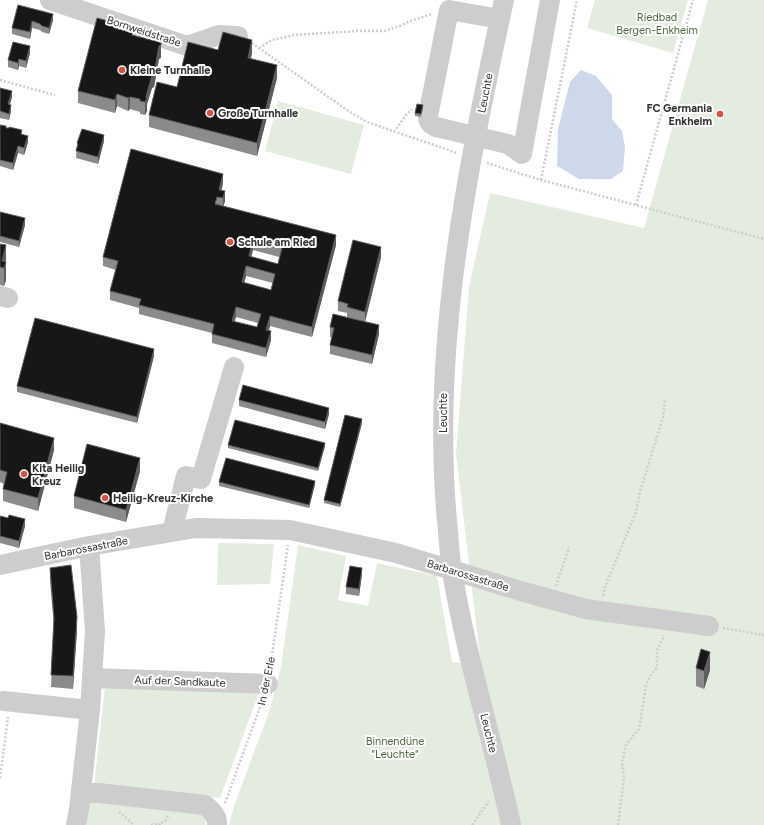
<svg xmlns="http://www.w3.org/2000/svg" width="764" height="825" viewBox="0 0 764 825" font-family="Figtree,sans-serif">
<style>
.green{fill:#e3ecdf}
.water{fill:#cdd9ea}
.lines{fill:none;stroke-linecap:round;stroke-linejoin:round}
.path{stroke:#cdcdcd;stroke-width:2.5;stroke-dasharray:2 2;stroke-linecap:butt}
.minor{stroke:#cdcdcd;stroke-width:20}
.wall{fill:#8b8b8b;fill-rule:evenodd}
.shaded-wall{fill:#5d5d5d}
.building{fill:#171717;stroke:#5d5d5d;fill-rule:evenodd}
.poi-dot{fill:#d75242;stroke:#fff;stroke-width:1.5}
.labels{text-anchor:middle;stroke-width:4;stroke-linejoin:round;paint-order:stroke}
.park-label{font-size:11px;fill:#4c6840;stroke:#fff}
.street-label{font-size:11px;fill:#303030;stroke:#fff}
.poi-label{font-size:11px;font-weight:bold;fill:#303030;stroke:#fff;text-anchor:start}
</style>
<rect width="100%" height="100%" fill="#fff"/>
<path class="green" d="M595,0h93l-15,53 -86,-25z
M708,0h56v825h-535l5,-19 35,-94 12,-45 17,-122 48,11 -8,44 30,6 9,-43 60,13 15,86 29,3 -25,-211 13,-167 21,-94 154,35z
M278,101l86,24 -13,49 -86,-23z
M218,543l56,1 -4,40 -53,1z
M105,687l154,6 -39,105 -126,-12z
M90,796l106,12 9,8 1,9h-121z"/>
<path class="water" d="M581,70l15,6 16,19v24l10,12 3,16 -2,24 -12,8h-32l-22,-13 1,-37 12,-47z"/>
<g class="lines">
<path class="path" d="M252,43l95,67 20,12 90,31
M259,48l13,-8 22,-5 64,-4h27l15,-5 10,-5 22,-7
M0,80l55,15
M394,132l12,-17 6,-6
M487,163l54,17 223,59
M541,180l36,-180
M636,205l57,-205
M556,586l13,-39
M603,596l2,-9 31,-75 4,-20 23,-75 2,-18
M723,628l41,7
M270,669l18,-124
M0,778l8,-61
M225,803l38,-104
M119,812l15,13
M151,825l4,-1 6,1
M158,825l7,-4 3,-5
M472,825l17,-24
M618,825l6,-48 -2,-15 4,-17 13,-16 7,-43 3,-8 8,-11v-17l6,-12v-3"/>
<path class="minor" d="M50,0l137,46 32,-11 19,1
M504,0c-37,170 -73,345 -57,521 2,16 2,33 5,50 14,86 41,169 59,254
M500,19l-51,-9 -21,106c0,6 2,8 8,11l72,17 14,10 28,-154
M0,296l8,2
M172,532l14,-56 15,3 33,-112
M0,565l89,-19 107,-18 94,2 106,23 128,39 62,17 123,17
M92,678l176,6
M4,701l86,9
M81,791l124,14c6,5 13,11 12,20
M76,825l3,-16 11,-99 5,-79 -6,-85"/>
</g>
<path class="wall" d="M18,5l35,15 -4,14 -7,-2 -2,-2 -8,-2 -2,11 -18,-5v-6z
M134,35l27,23 -2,1 -5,28 -2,1 -5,16v7l-2,4 -5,-1v-2l-10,-3 -2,2 -11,-5 -2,7 -37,-10v-12z
M218,50l34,3 -1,5 26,20 -20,78 -108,-29v-12l28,-28z
M30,53l-4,15 -7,-2 -1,4 -10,-3v-7z
M0,88l12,9 -2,7 1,7 -2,9 -9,-2z
M423,108l-2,9 -6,-1v-3z
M0,125l22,10 6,7 -4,13 -6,-2 -5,17 -13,-4z
M104,141l-6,23 -22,-6 1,-15z
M223,183l-2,8 4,10 -2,5 113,39 -24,92 -42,-11 -1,4 2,10 -5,17 -54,-14v-10l-73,-19v-6l-29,-8v-9l6,-21 -13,-4v-9zM253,250l26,7 -1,7 -27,-7zM246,276l27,7 -2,7 -27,-7zM236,317l22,6 -1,4 -23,-6z
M0,212l25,13 -6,22 -19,-5z
M0,244l6,19v17l-2,6 -4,-1z
M381,257l-16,64 14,13 -7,30 -42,-10v-9l2,-8h-2v-10l17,-10v-4l-9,-2v-10z
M154,356l-17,67 -120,-31v-6z
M239,400l90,14 -4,15 -86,-23z
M0,423l54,27 -16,61 -35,-10v-12l1,-5 -4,-2z
M362,423l-22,84 -16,-4v-3z
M228,445l97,1 -7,25 -90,-23z
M140,471l-14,51 -52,-14v-12z
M219,482l96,2 -6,24 -90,-22z
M0,516l25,10 -6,22 -19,-5z
M50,568l27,62 -4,59 -22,-2 3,-61 -4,-45z
M362,574l-3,22 -13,-2v-7z
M696,668l14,2 -6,19 -8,-3z"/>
<path class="shaded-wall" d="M53,14v6l-4,14v-6z
M32,21v7l-2,11v-7z
M252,40v13l-4,17v-12z
M161,45v13l-2,1 -5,28 -2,1 -5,16v7l-2,4v-13l1,-5 13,-51z
M30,46v7l-4,15v-7z
M19,59v7l-1,4v-7z
M277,65v13l-20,78v-13z
M12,91v6l-4,14v-7z
M117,94v12l-2,7v-13z
M130,97v12l-2,2v-13z
M11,105v6l-2,9v-6z
M104,135v6l-6,23v-7z
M28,136v6l-4,13v-7z
M18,146v7l-5,17v-7z
M223,174v9l-3,15 -1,-8z
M225,191v10l-2,7v-10z
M25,218v7l-6,22v-6z
M336,235v10l-24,92v-10z
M253,240v10l-4,16v-10z
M6,245v35l-2,6v-18l-2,-7z
M381,247v10l-16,65v-10z
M246,266v10l-4,16v-10z
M236,307v10l-4,13v-9z
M270,316v10l-4,13v-9z
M379,325v9l-7,30v-9z
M271,331v9l-5,17v-9z
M154,349v7l-17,67v-6z
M329,408v6l-4,15v-7z
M362,419v4l-22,84v-3z
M54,438v12l-16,61v-13z
M325,443v3l-7,25v-3z
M140,458v13l-14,51v-12z
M315,481v3l-6,24v-3z
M25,519v7l-6,22v-7z
M362,568v6l-3,22v-7z
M77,617v13l-4,59v-13z
M710,652v18l-6,19v-18z"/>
<path class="building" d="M18,5l35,9 -4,14 -7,-2 -2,-2 -8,-3 -2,11 -18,-4z
M97,18l37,10 -2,7 23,6 2,-1 4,1v4l-2,1 -5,28 -2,1 -6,22 1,1 -2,4 -5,-1v-2l-10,-2 -2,1 -11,-4 -2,6 -37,-9z
M223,32l29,8 -4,18 29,7 -20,78 -108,-28 8,-33 20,5 11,-45 30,8z
M13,42l17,4 -4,15 -7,-2 -1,4 -10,-3z
M0,88l12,3 -4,13 3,1 -2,9 -9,-3z
M417,104l6,1 -2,9 -6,-1z
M0,125l6,1v2h3v-1l13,3 -1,4 7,2 -4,12 -6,-2 -5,17 -13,-3z
M82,129l22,6 -6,22 -22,-6 2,-7 -1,-1z
M131,149l92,25 -4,16 6,1 -2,7 -6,-1 -2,7 121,31 -24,92 -42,-11 -4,14 5,1 -5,17 -54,-14 2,-10 -75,-19 2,-6 -31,-8 8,-30 -15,-4zM253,240l29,8 -4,16 -29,-8zM246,266l29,8 -4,16 -29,-8zM236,307l25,7 -4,13 -25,-6z
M0,212l25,6 -6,23 -19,-5z
M353,240l28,7 -16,65 -18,-5 1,-3 -10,-3z
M0,244l6,1 -4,16 4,1 -2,6 -4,-1z
M333,314l46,11 -7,30 -42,-10 4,-17 -4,-1z
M35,318l119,31 -17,68 -120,-31z
M243,385l86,23 -4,14 -86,-22z
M345,415l17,4 -22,85 -16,-4z
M235,420l90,23 -7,25 -90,-23z
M0,423l54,15 -16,60 -35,-9 4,-17 -7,-2z
M87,444l53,14 -14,52 -52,-14z
M226,458l89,23 -6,24 -90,-23z
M9,515l16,4 -6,22 -19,-5v-20l8,2z
M71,565l6,52 -4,59 -22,-1 3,-57 -4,-50z
M350,566l12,2 -3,21 -13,-2z
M701,649l9,3 -6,19 -8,-3z"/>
<g class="poi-dot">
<circle cx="122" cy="70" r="4"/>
<circle cx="210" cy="113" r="4"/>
<circle cx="720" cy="114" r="4"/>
<circle cx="230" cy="242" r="4"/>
<circle cx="24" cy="474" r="4"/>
<circle cx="105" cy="498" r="4"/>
</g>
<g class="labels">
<g class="park-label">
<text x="657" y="21">Riedbad<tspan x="657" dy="13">Bergen-Enkheim</tspan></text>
<text x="395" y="745">Binnendüne<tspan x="395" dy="13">"Leuchte"</tspan></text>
</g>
<g class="street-label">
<text transform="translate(144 31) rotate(18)" y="4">Bornweidstraße</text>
<text transform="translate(485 93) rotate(-79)" y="4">Leuchte</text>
<text transform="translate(443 413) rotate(-90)" y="4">Leuchte</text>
<text transform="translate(86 548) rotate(-11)" y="4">Barbarossastraße</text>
<text transform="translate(468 575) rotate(17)" y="4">Barbarossastraße</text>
<text transform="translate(180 681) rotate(2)" y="4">Auf der Sandkaute</text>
<text transform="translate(266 681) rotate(-78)" y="4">In der Erle</text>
<text transform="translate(489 733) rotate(76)" y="4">Leuchte</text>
</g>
<g class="poi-label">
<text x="130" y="74">Kleine Turnhalle</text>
<text x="712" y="112" text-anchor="end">FC Germania<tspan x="712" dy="13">Enkheim</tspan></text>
<text x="218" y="117">Große Turnhalle</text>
<text x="238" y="246">Schule am Ried</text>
<text x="32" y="472">Kita Heilig<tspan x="32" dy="13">Kreuz</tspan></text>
<text x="113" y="502">Heilig-Kreuz-Kirche</text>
</g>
</g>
</svg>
